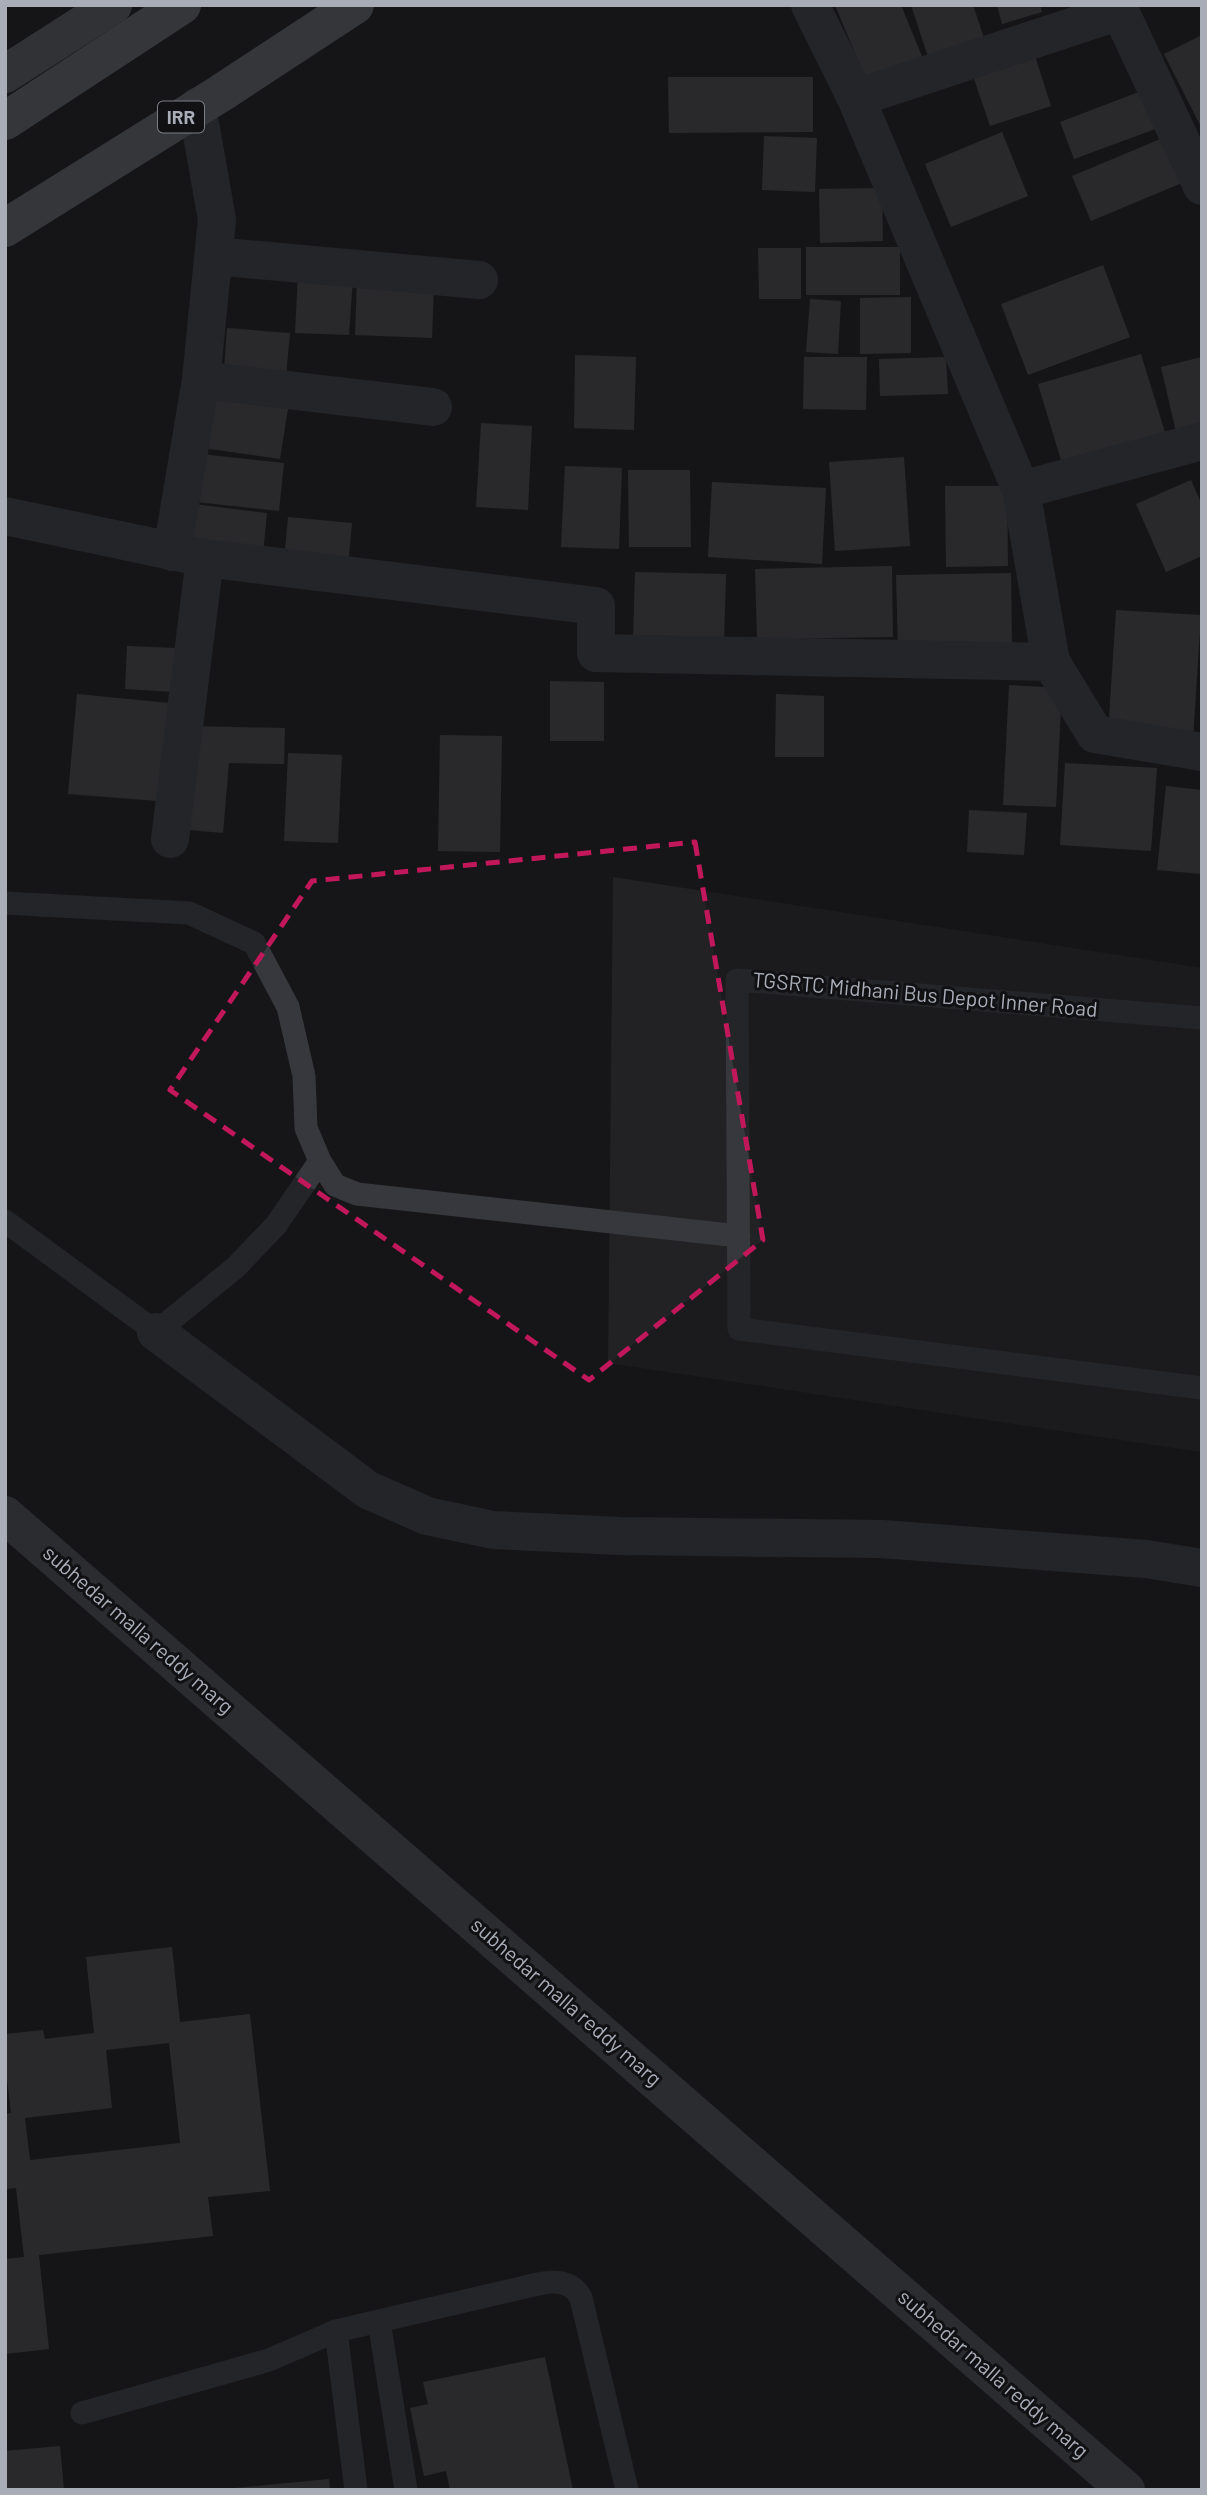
<svg xmlns="http://www.w3.org/2000/svg" width="1207" height="2495" viewBox="0 0 1207 2495" font-family="Barlow,sans-serif">
<style>
.built{fill:#222225}
.building{fill:#404145;fill-rule:evenodd}
.lines{fill:none;stroke-linecap:round;stroke-linejoin:round}
.service{stroke:#37383d;stroke-width:23}
.minor{stroke:#37383d;stroke-width:38}
.secondary{stroke:#45474d;stroke-width:38}
.primary{stroke:#53555c;stroke-width:38}
.trunk{stroke:#5b5e65;stroke-width:38}
.marked{fill:none;stroke:#c2185b;stroke-width:5;stroke-dasharray:14 9;stroke-linejoin:round}
.labels{text-anchor:middle;stroke-width:6;stroke-linejoin:round;paint-order:stroke}
.shield{fill:#111113;stroke:#7b7e86;stroke-width:2}
.shield-label{font-size:19px;font-weight:bold;fill:#a8adb8}
.street-label{font-size:21px;fill:#a8adb8;stroke:#111113}
</style>
<rect width="100%" height="100%" fill="#161618"/>
<path class="built" d="M613,877l589,91v484l-594,-89z"/>
<path class="building" d="M835,5h66l22,54 -56,23z
M911,5h62l11,33 -56,19z
M997,5h43l2,7 -40,12z
M1202,35v88l-2,2 -36,-71z
M1033,50l18,56 -61,20 -19,-56z
M668,77h145v55l-144,1z
M1144,90l14,38 -84,31 -14,-37z
M1002,132l26,64 -77,31 -26,-63z
M1170,135l19,45 -98,41 -19,-45z
M764,136l53,2 -2,54 -53,-2z
M882,188l1,53 -63,2 -1,-54z
M806,247h94v48h-94z
M758,248h43v51h-42z
M1103,265l27,72 -102,38 -27,-71z
M298,273l55,4 -4,58 -54,-2z
M357,282l77,3 -2,53 -77,-3z
M911,297v56l-51,1v-56z
M810,299l31,2 -3,53 -32,-2z
M227,328l63,5 -5,54 -62,-5z
M1141,354l26,85 -103,31 -26,-86z
M575,355l61,2 -2,73 -60,-2z
M804,357h63l-1,53 -63,-1z
M946,357l2,37 -68,2 -1,-37z
M1202,357v69l-26,6 -15,-65z
M212,384l78,12 -10,63 -77,-11z
M481,423l51,3 -4,84 -52,-3z
M201,454l83,9 -5,48 -83,-9z
M904,457l6,89 -75,5 -6,-89z
M565,466l57,2 -3,81 -58,-2z
M628,470h62l1,77h-62z
M1191,480l11,25v51l-36,16 -30,-68z
M712,482l114,6 -4,76 -114,-7z
M945,486h62l1,80 -62,1z
M193,504l74,9 -4,41 -75,-8z
M288,517l64,6 -4,43 -64,-6z
M892,566l1,71 -136,2 -2,-70z
M635,572l91,2 -2,68 -91,-2z
M1011,573l1,71 -114,3 -2,-72z
M1116,610l85,5 -8,124 -85,-5z
M127,646l49,2 -2,44 -49,-3z
M550,681l54,1v59h-54z
M1009,685l53,3 -6,119 -53,-2z
M77,694l102,10 -9,98 -102,-8z
M776,694l48,2v61h-49z
M188,726l97,2 -1,36 -55,-1 -6,70 -44,-4z
M440,735l62,1 -2,116 -62,-1z
M288,753l54,2 -4,88 -54,-2z
M1065,763l92,5 -6,83 -91,-6z
M1166,786l36,4v84l-45,-4z
M969,810l58,3 -3,42 -57,-3z
M172,1947l8,75 70,-8 20,177 -62,6 5,39 -174,19 10,94 -44,5v-95l19,-2 -8,-69 -11,1v-75l6,-1 -6,-51v-28l38,-4 2,9 49,-6 -8,-76zM169,2043l11,100 -150,17 -5,-42 87,-10 -6,-58z
M545,2357l28,133h-123l-4,-19 -22,5 -14,-68 18,-4 -5,-22z
M60,2446l4,44h-59v-39z
M329,2479l1,11h-95v-2z"/>
<g class="lines">
<path class="service" d="M5,903l184,10 65,30 34,64 16,69 2,52 14,33 15,24 22,9 382,42
M1202,1018l-465,-38 2,349 463,59
M5,1221l151,111 80,-65 40,-42 44,-64
M379,2321l27,169
M336,2331l20,159
M82,2413l187,-53 67,-29 202,-47c18,-4 34,-3 43,14l46,192"/>
<path class="minor" d="M810,5l46,93 165,392 30,172 44,72 107,18
M1120,11l82,175
M856,98l264,-87 -1,-6
M214,256l265,24
M201,380l232,27
M1021,490l181,-49
M5,516l200,42 391,48v47l455,9
M172,552l29,-172 16,-161 -20,-112
M170,839l35,-281
M156,1332l212,158 59,26 66,14 127,6 262,3 264,20 56,9"/>
<path class="secondary" d="M5,1515l1121,975"/>
<path class="primary" d="M5,74l108,-69"/>
<path class="trunk" d="M5,121l177,-116
M5,228l216,-135 134,-88"/>
</g>
<path d="M0 0H1207V2495H0ZM695,842l68,398 -174,140 -419,-290 142,-209z" fill="#161618" fill-opacity=".55" fill-rule="evenodd"/>
<path class="marked" d="M695,842l68,398 -174,140 -419,-290 142,-209z"/>
<g class="labels">
<rect class="shield" x="158" y="101.5" width="46" height="31" rx="5"/>
<g class="shield-label">
<text x="181" y="124">IRR</text>
</g>
<g class="street-label">
<text transform="translate(925 995) rotate(5)" y="7">TGSRTC Midhani Bus Depot Inner Road</text>
<text transform="translate(138 1630) rotate(41)" y="7">subhedar malla reddy marg</text>
<text transform="translate(566 2002) rotate(41)" y="7">subhedar malla reddy marg</text>
<text transform="translate(993 2374) rotate(41)" y="7">subhedar malla reddy marg</text>
</g>
</g>
<rect width="1207" height="2495" fill="none" stroke="#a8adb8" stroke-width="14"/>
</svg>
